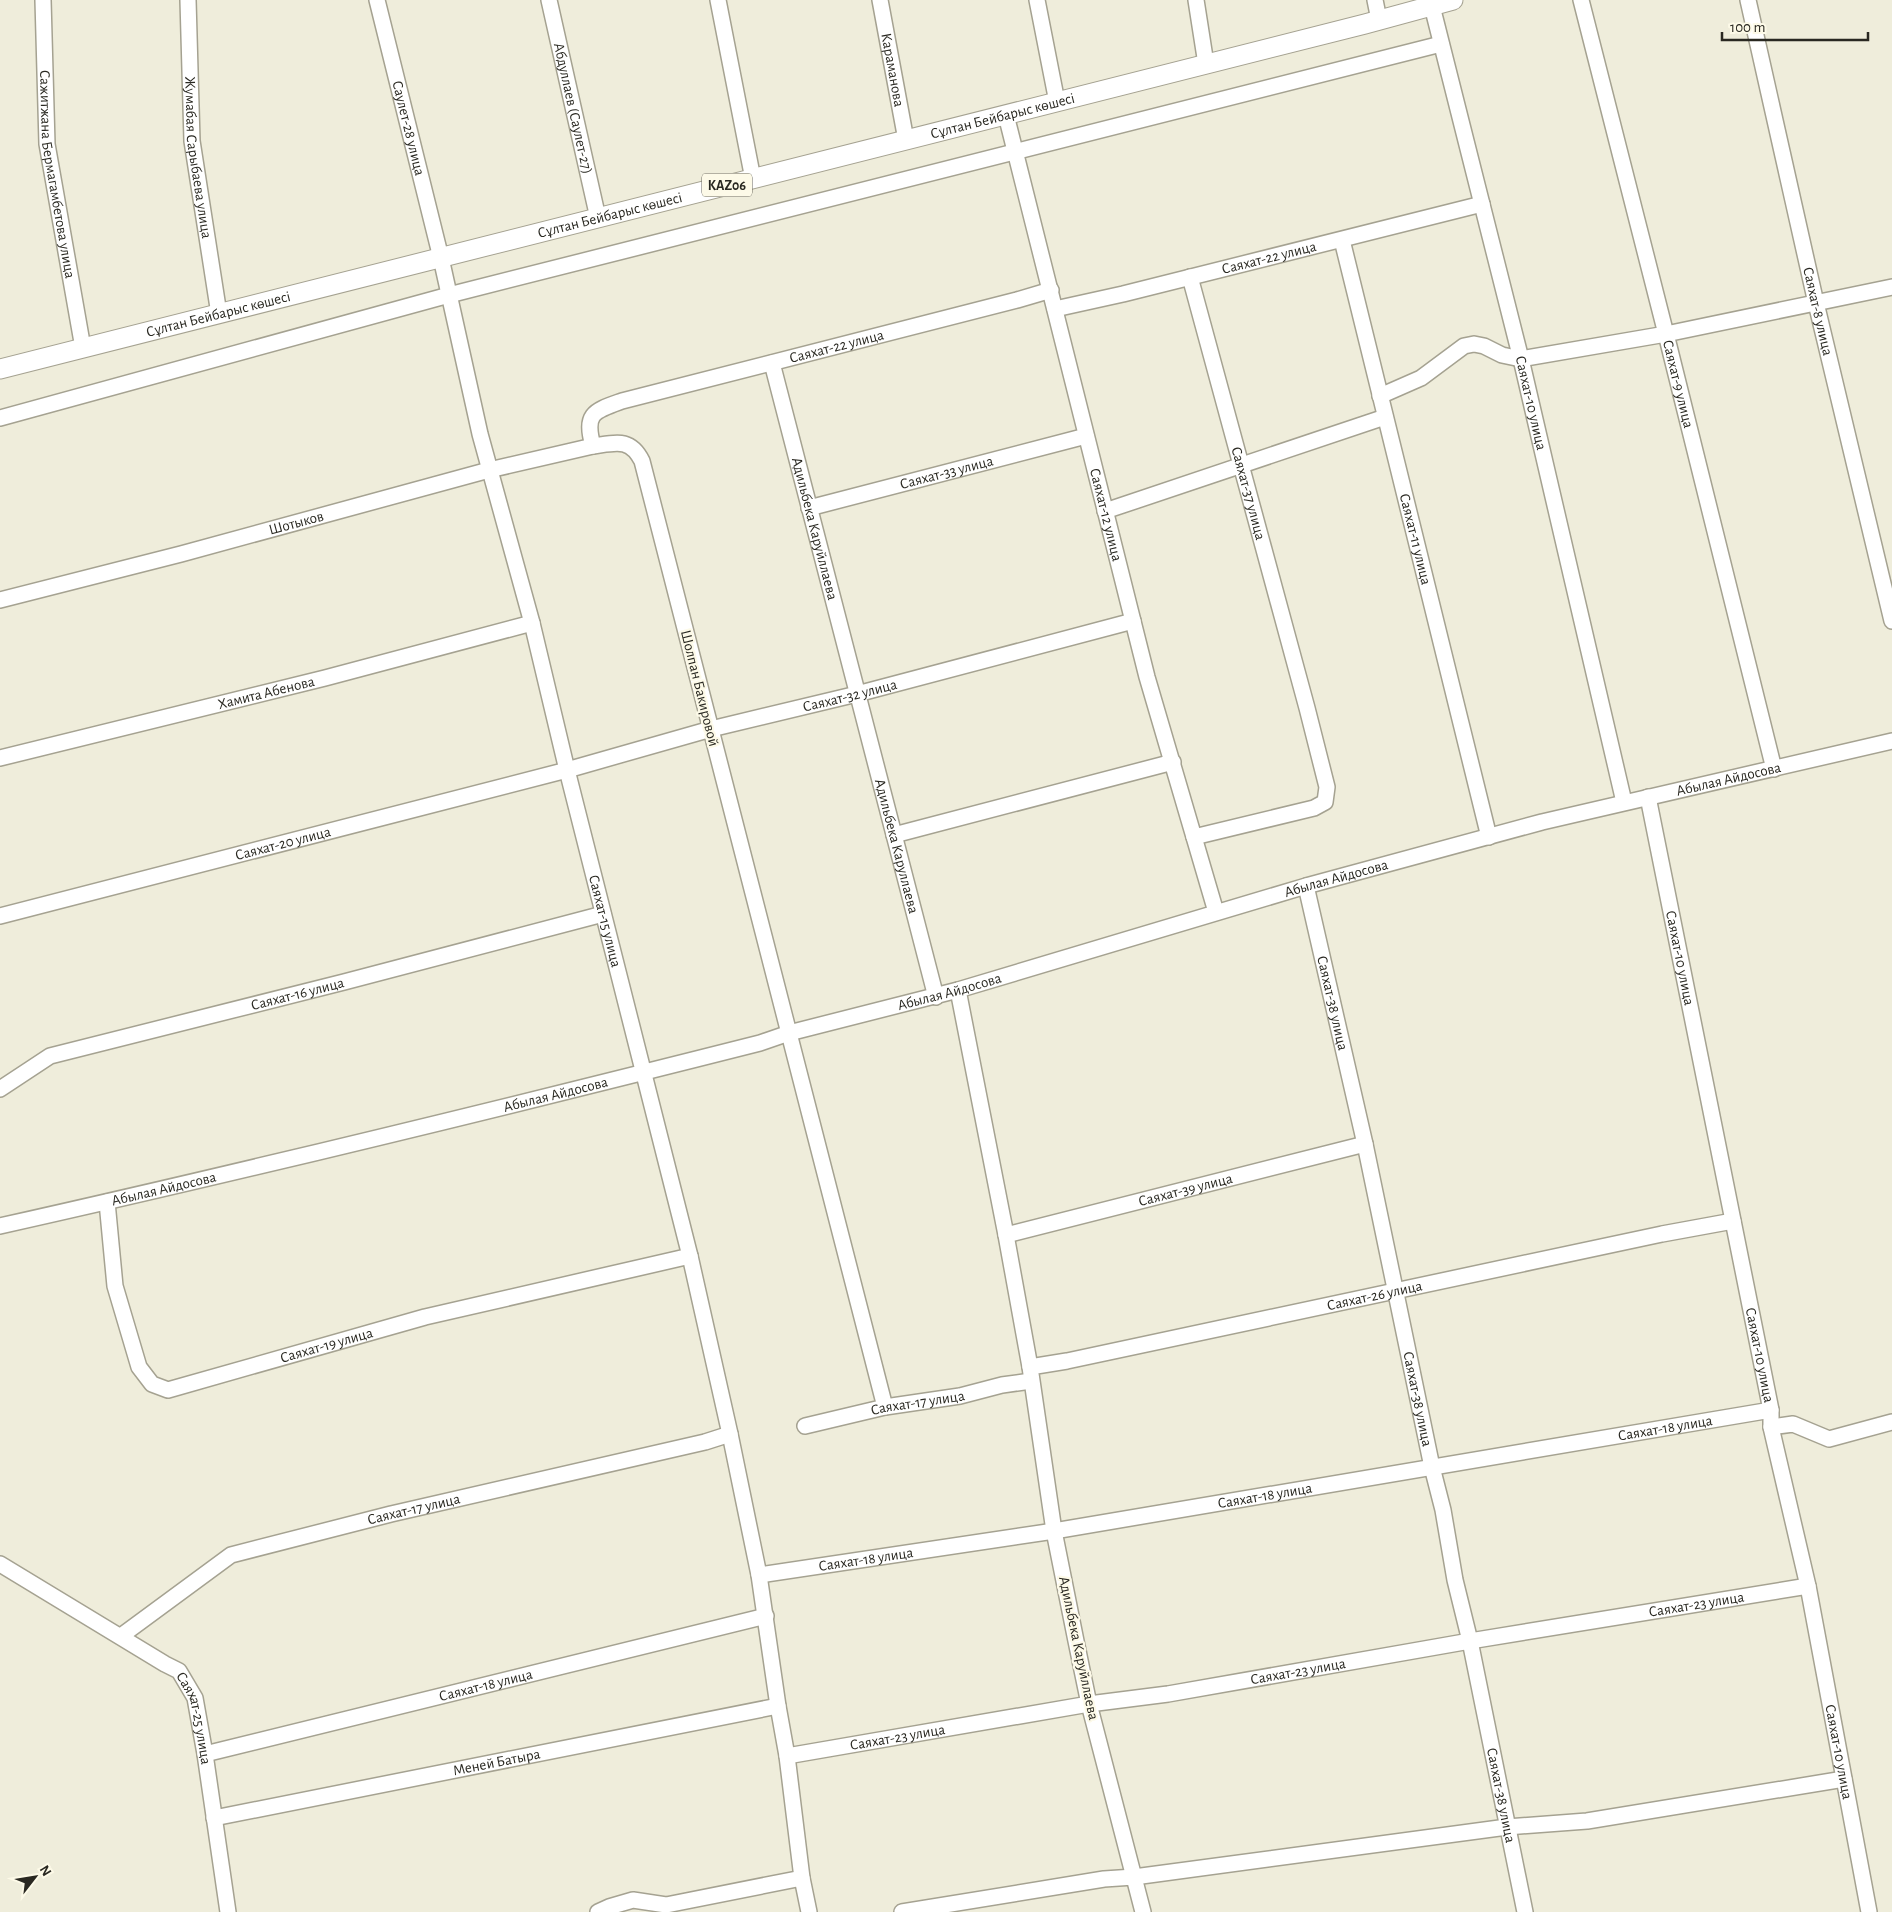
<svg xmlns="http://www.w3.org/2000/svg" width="1892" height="1912" viewBox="0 0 1892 1912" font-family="'Alegreya Sans',sans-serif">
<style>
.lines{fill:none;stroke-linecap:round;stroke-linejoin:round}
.minor-casing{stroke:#a5a291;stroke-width:18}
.major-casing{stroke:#a5a291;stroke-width:21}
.minor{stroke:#fff;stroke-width:15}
.major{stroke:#fff;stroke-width:19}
.labels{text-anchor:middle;stroke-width:4.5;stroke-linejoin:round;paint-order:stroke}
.shield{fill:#fdfae8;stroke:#69675d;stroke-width:1}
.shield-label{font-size:14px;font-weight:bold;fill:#292821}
.street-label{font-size:15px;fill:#292821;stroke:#fdfae8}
</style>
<rect width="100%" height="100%" fill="#efeddb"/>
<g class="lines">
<g class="minor-casing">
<g id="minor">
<path id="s1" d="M43,0l4,144 36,204"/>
<path id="s2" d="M188,0l4,141 27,173"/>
<path id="s3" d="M377,0l64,258 39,176 52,189 35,147 123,486 40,178 29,141 19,131 9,50 15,122 7,34"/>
<path id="s4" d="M549,0l49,218"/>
<path d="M718,0l35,179"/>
<path id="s5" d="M880,0l26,140"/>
<path d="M1037,0l20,102"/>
<path d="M1196,0l10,64"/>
<path d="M1375,0l4,20"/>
<path id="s6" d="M1581,0l85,334 108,435"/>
<path id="s7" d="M1748,0l68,303 76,318"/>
<path id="s8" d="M1432,6l89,353 103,443"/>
<path id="s9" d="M1006,115l141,562 69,235"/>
<path id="s10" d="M1342,240l147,597"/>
<path id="s11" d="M1190,277l117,431 20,79 -2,15 -11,6 -120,29"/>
<path id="s12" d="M1055,309l68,-15 359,-90"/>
<path id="s13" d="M772,363l164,634"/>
<path d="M1380,396l41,-18 43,-32 10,-2 10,2 18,9 19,4 145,-25 226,-47"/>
<path d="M0,418l449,-123 992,-251"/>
<path id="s14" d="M809,508l277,-72"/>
<path d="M1105,511l280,-94"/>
<path id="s15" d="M0,600l181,-46 308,-84 104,-24"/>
<path id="s16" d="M0,758l325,-80 207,-55"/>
<path id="s17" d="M1648,797l123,613v17l37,159 61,326"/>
<path d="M894,835l279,-73"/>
<path id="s18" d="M1306,886l59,258 67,323 11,43 12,70 15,61 55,271"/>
<path id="s19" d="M0,916l567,-146 144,-41 146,-35 276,-73"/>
<path d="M958,990l48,245 24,132"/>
<path id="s20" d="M0,1089l50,-33 294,-74 259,-68"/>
<path id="s21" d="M107,1202l8,84 24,81 13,17 16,6 257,-73 265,-61"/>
<path id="s22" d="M0,1226c254,-57 507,-119 760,-183l29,-10 169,-43 348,-104 236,-64 350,-81"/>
<path id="s23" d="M1006,1235l359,-91"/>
<path id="s24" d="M885,1407l-243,-946c-12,-24 -27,-18 -49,-15 -9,-33 1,-35 29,-45l395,-101 34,-10"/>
<path id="s25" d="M805,1426l80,-19 75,-11 42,-11 29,-4"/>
<path d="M1771,1427l22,-3 36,15 63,-17"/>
<path id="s26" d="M0,1564l165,100 14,7 16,27 10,56 23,158"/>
<path id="s27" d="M759,1575l295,-44 717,-121"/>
<path id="s28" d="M121,1636l110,-81 160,-41 314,-72 25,-8"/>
<path id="s29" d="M205,1754l561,-138"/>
<path id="s30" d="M787,1756l302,-52 79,-10 302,-53 338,-55"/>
<path id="s31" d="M214,1818l564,-112"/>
<path d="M598,1912l11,-5 24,-7 33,5 136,-27"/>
<path d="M902,1912l202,-33 30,-2 373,-50 80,-6 257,-42"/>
<path id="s32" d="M1143,1912l-54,-208 -13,-63 -22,-110 -24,-164 37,-6 595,-127 71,-13"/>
</g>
</g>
<g class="major-casing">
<g id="major">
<path id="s33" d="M0,369l1365,-345 88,-24"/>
</g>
</g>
<use href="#minor" class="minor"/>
<use href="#major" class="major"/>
</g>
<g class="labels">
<rect class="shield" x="702" y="173.5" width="50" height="23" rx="4"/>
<g class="shield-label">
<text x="727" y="190">KAZ06</text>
</g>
<g class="street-label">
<text dy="5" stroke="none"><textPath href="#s5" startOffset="71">Караманова</textPath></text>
<text dy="5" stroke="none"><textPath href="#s4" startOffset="111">Абдуллаев (Саулет-27)</textPath></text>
<text dy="5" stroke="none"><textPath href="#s33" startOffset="1034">Сұлтан Бейбарыс көшесі</textPath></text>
<text dy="5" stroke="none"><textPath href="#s3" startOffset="132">Саулет-28 улица</textPath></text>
<text dy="5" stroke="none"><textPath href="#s2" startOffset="158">Жумабая Сарыбаева улица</textPath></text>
<text dy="5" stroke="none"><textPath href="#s1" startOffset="175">Сажитжана Бермагамбетова улица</textPath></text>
<text dy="5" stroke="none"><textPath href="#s33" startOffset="629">Сұлтан Бейбарыс көшесі</textPath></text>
<text dy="5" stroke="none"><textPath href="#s12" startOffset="220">Саяхат-22 улица</textPath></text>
<text dy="5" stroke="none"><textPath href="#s7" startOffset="319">Саяхат-8 улица</textPath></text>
<text dy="5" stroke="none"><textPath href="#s33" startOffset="225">Сұлтан Бейбарыс көшесі</textPath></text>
<text dy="5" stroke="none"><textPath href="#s24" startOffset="1319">Саяхат-22 улица</textPath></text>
<text dy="5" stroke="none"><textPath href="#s6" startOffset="396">Саяхат-9 улица</textPath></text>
<text dy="5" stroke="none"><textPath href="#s8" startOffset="409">Саяхат-10 улица</textPath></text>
<text dy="5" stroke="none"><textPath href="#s14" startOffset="142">Саяхат-33 улица</textPath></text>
<text dy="5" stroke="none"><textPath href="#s11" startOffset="224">Саяхат-37 улица</textPath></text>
<text dy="5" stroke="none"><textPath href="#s9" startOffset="412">Саяхат-12 улица</textPath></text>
<text dy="5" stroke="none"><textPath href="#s15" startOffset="306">Шотыков</textPath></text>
<text dy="5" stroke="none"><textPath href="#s13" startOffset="171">Адильбека Каруйллаева</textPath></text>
<text dy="5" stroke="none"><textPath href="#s10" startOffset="308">Саяхат-11 улица</textPath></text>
<text transform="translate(700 688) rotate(76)" y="5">Шолпан Бакировой</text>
<text dy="5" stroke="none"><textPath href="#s16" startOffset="274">Хамита Абенова</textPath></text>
<text dy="5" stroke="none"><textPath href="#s19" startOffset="878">Саяхат-32 улица</textPath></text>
<text dy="5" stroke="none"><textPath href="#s22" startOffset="1786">Абылая Айдосова</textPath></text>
<text dy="5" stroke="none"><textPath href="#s19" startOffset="292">Саяхат-20 улица</textPath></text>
<text dy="5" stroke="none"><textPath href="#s13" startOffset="499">Адильбека Каруллаева</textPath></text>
<text dy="5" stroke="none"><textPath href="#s22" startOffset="1381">Абылая Айдосова</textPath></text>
<text dy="5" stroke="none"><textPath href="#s3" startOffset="949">Саяхат-15 улица</textPath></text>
<text dy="5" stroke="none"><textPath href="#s17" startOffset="164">Саяхат-10 улица</textPath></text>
<text dy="5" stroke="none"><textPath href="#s22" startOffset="978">Абылая Айдосова</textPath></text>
<text dy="5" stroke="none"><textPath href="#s20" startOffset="315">Саяхат-16 улица</textPath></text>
<text dy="5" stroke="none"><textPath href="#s18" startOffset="120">Саяхат-38 улица</textPath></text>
<text dy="5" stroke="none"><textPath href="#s22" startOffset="571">Абылая Айдосова</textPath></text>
<text dy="5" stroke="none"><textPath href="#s22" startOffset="168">Абылая Айдосова</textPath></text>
<text dy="5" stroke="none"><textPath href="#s23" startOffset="185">Саяхат-39 улица</textPath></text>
<text dy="5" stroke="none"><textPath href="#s32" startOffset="909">Саяхат-26 улица</textPath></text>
<text dy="5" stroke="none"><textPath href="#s21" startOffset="372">Саяхат-19 улица</textPath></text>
<text dy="5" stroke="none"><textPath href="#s17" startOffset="569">Саяхат-10 улица</textPath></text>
<text dy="5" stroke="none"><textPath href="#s18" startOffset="525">Саяхат-38 улица</textPath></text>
<text dy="5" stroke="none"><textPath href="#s25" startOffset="115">Саяхат-17 улица</textPath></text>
<text dy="5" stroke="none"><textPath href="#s27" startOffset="918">Саяхат-18 улица</textPath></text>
<text dy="5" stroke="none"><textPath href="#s27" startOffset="512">Саяхат-18 улица</textPath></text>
<text dy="5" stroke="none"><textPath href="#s28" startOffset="325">Саяхат-17 улица</textPath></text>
<text dy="5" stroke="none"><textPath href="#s27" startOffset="108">Саяхат-18 улица</textPath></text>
<text dy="5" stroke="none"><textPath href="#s30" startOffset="922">Саяхат-23 улица</textPath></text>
<text transform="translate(1079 1648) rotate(78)" y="5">Адильбека Каруйллаева</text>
<text dy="5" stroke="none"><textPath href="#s30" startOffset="518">Саяхат-23 улица</textPath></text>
<text dy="5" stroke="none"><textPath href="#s29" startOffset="289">Саяхат-18 улица</textPath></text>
<text dy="5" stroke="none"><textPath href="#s26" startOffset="259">Саяхат-25 улица</textPath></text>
<text dy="5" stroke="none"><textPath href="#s30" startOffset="112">Саяхат-23 улица</textPath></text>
<text dy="5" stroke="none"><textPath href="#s17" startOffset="974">Саяхат-10 улица</textPath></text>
<text dy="5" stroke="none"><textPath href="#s31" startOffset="288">Меней Батыра</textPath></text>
<text dy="5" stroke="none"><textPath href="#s18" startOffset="930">Саяхат-38 улица</textPath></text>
</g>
</g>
<g transform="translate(35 1877) rotate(59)" stroke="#fdfae8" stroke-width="4" paint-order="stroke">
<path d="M0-4L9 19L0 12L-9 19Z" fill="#292821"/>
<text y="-8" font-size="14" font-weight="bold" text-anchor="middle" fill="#292821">N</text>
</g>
<path d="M1722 32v8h146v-8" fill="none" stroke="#292821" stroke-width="2.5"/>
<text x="1730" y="32" font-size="15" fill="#292821" stroke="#fdfae8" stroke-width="4" paint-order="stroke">100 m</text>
</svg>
